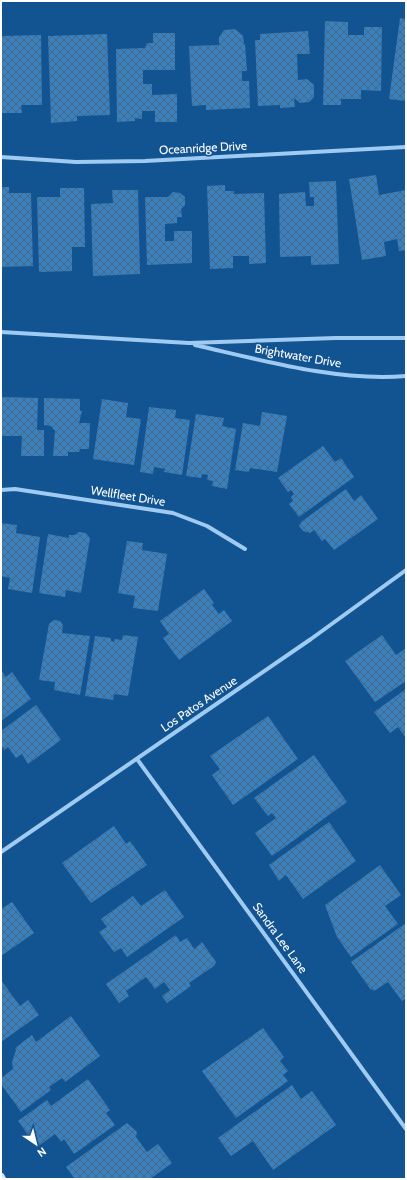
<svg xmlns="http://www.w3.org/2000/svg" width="407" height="1180" viewBox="0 0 407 1180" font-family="Cabin,sans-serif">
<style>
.building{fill:url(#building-cross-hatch)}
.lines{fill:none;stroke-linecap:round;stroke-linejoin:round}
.street{stroke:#9fcbf2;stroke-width:4}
.secondary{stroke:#cee6fc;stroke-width:8}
.labels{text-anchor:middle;stroke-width:3.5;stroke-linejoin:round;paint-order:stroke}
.street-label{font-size:12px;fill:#fff;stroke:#125492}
</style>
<defs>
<pattern id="building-cross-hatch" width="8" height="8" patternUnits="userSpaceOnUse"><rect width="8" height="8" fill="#3b7fbb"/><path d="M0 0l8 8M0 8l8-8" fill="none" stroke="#436889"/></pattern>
</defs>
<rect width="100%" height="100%" fill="#125492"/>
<path class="building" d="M400,18l6,1v82l-17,-2z
M325,21l23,1v13h16v-8h18l-1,64 -20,-1v9h-20v6h-18z
M235,29l8,7 1,8h1l2,27h-5v10h7l1,27 -44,2v-5l-14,1 -3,-60 30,-1v-8l5,-7z
M308,31l2,23h-13l1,26 9,-1 7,6v12l-5,5 -9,1 -6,-5 1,9 -15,1v-3l-22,1 -3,-66h5v-6z
M153,33h22v37h-32v14h9v11l25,-1v28h-22v-11h-13v8l-7,-1v3l-18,1 -1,-73 29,-1 2,-5h6z
M107,34l3,81 -33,1v5l-26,2 -3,-87z
M41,35l1,70h-21l1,8h-21v-77z
M376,175l3,20 27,-5v60l-7,1 -2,-12 -13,3 2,14 -24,4 -13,-81z
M336,181l3,83 -28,1v-9l-31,1 -1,-63 26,-2 1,14h8v-9h-4l-1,-15z
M225,185v6h9v3l30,-1 2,70 -17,1v-8h-16v12l-23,1 -3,-83z
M1,187h8v6h22l2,73 -32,1z
M60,188h24l1,59h-13v24l-33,1 -2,-75h23z
M112,190h26l2,84 -47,2 -2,-72 22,-1z
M173,192l7,1 5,4v8l-4,4 1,8h-5v6l-12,1v17h9v-10h18v32l-45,2 -2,-68h23z
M2,397l36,1 -1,32h7v26h-23l1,-20h-20z
M44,398l36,1v12h2l-3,12h11l-1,26h-9l-1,3h-11v4h-15l2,-25 -4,-5 -7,-1z
M102,399l26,4 -2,14 15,2 -7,46 -41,-6z
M149,407l27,3 -1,8 15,2 -8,55 -18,-3 1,-3 -11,-2 -1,7 -13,-2z
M262,412l25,4 -10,56 -27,-4 -1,4 -14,-2 8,-47 17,3z
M196,414l28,4 -2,8 14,3 -9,60 -15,-3 1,-5 -6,-1 1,-5 -6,-1 -1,4 -15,-2z
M323,446l12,16 6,-4 13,19 -55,40 -10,-13 4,-3 -2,-4 3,-3 -3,-4 -3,2 -10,-14z
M346,489l8,12 7,-6 17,24 -44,31 -9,-11 -3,2 -8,-11 -4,3 -7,-2 -4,-5 2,-4z
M1,523l16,2 -1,8 24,4 -8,56 -24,-4 2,-11 -9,-2z
M79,532l7,1 4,5 -9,55 -15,-3 -1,7 -26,-4 9,-59 21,4v-3h6z
M127,541l16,2 -1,7 25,4 -9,57 -25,-3 2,-12 -17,-3z
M204,589l10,14 -2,2 7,9 5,-4 8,11 -53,39 -16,-22 6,-4 -9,-13z
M54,620l6,1 3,4 -1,8 28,3 -10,59 -26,-5 1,-8 -16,-2 10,-56z
M123,635l15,2 -10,59 -14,-2 -1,6 -28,-4 10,-60 16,2v3l3,1 1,-3 7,1z
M382,635l14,20 9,-6 1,1v31l-31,21 -30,-41z
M1,670l5,7 6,-5 19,27 -30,22z
M406,689v49l-8,-11 -8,6 -16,-21z
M36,705l25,35 -33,24 -6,-10 -6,4 -8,-11 -4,3 -3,-5v-14z
M268,716l30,43 -65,46 -21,-30 8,-6 -10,-13z
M314,755l33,47 -75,54 -17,-23 21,-15 -4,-5 -4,3 -14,-18z
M329,822l27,39 -53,38 -17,-24 -7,6 -10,-16z
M114,826l12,18 4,-3 17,24 -56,38 -29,-40z
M380,865l21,30 -16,11 13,18 -47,33 -14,-20 -12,-32z
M165,890l19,27 -57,40 -6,-9 -7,4 -15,-20 8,-5 -6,-8 32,-23 8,10z
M12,902l22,31 -33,23v-47z
M406,923v75l-4,3 -14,-19 -14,9 -2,-2 -1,1 -20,-28z
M176,935l4,7 7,-4 7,11 8,-7 14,20 -2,4 -25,17 2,3 -24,17 -5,-7 8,-6 -6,-8 -9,7 -9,-12 -20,14 3,5 -10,7 -13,-19z
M1,980l19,26 8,-6 11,15 -38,27z
M71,1016l29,40 -35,26 -3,-4 -13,9 2,3 -30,22 -20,-28v-6l12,-9 -1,-7 4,-12 -1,-2 17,-13 4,7z
M263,1028l21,29 -4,4 8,10 -5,4 5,6 -52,37 -34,-47z
M88,1079l22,31 -4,3 9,12 -41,29 -10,-15 -3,3 -6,-8 -18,13 -19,-26 29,-21 4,6z
M292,1085l9,14 11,-8 24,34 -63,45 -20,-29 -22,15 -13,-18z
M127,1123l10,9 -1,5 11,15 11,-8 14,19 -22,16h-75l-9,-12z"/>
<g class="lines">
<path class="street" d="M1,157l75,5 69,-1 261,-14
M1,332l188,11 147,-5h70
M195,345c66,15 143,37 211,31
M1,490l14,-1 158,24 34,13 38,23
M137,759l269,370
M1,852l310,-213 95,-69"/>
<path class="secondary" d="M1,1177l1,2"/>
</g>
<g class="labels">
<g class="street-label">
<text transform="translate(203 148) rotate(-3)" y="4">Oceanridge Drive</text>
<text transform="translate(298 356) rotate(10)" y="4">Brightwater Drive</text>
<text transform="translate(128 496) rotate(9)" y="4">Wellfleet Drive</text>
<text transform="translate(199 704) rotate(-34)" y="4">Los Patos Avenue</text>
<text transform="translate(280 938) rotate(54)" y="4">Sandra Lee Lane</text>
</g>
</g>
<rect width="407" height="1180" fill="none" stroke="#ffffff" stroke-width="4"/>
<g transform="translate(36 1144) rotate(145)" stroke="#125492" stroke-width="3" paint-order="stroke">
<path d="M0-3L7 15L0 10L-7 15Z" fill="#ffffff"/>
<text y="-6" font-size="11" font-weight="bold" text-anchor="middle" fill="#ffffff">N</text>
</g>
</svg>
